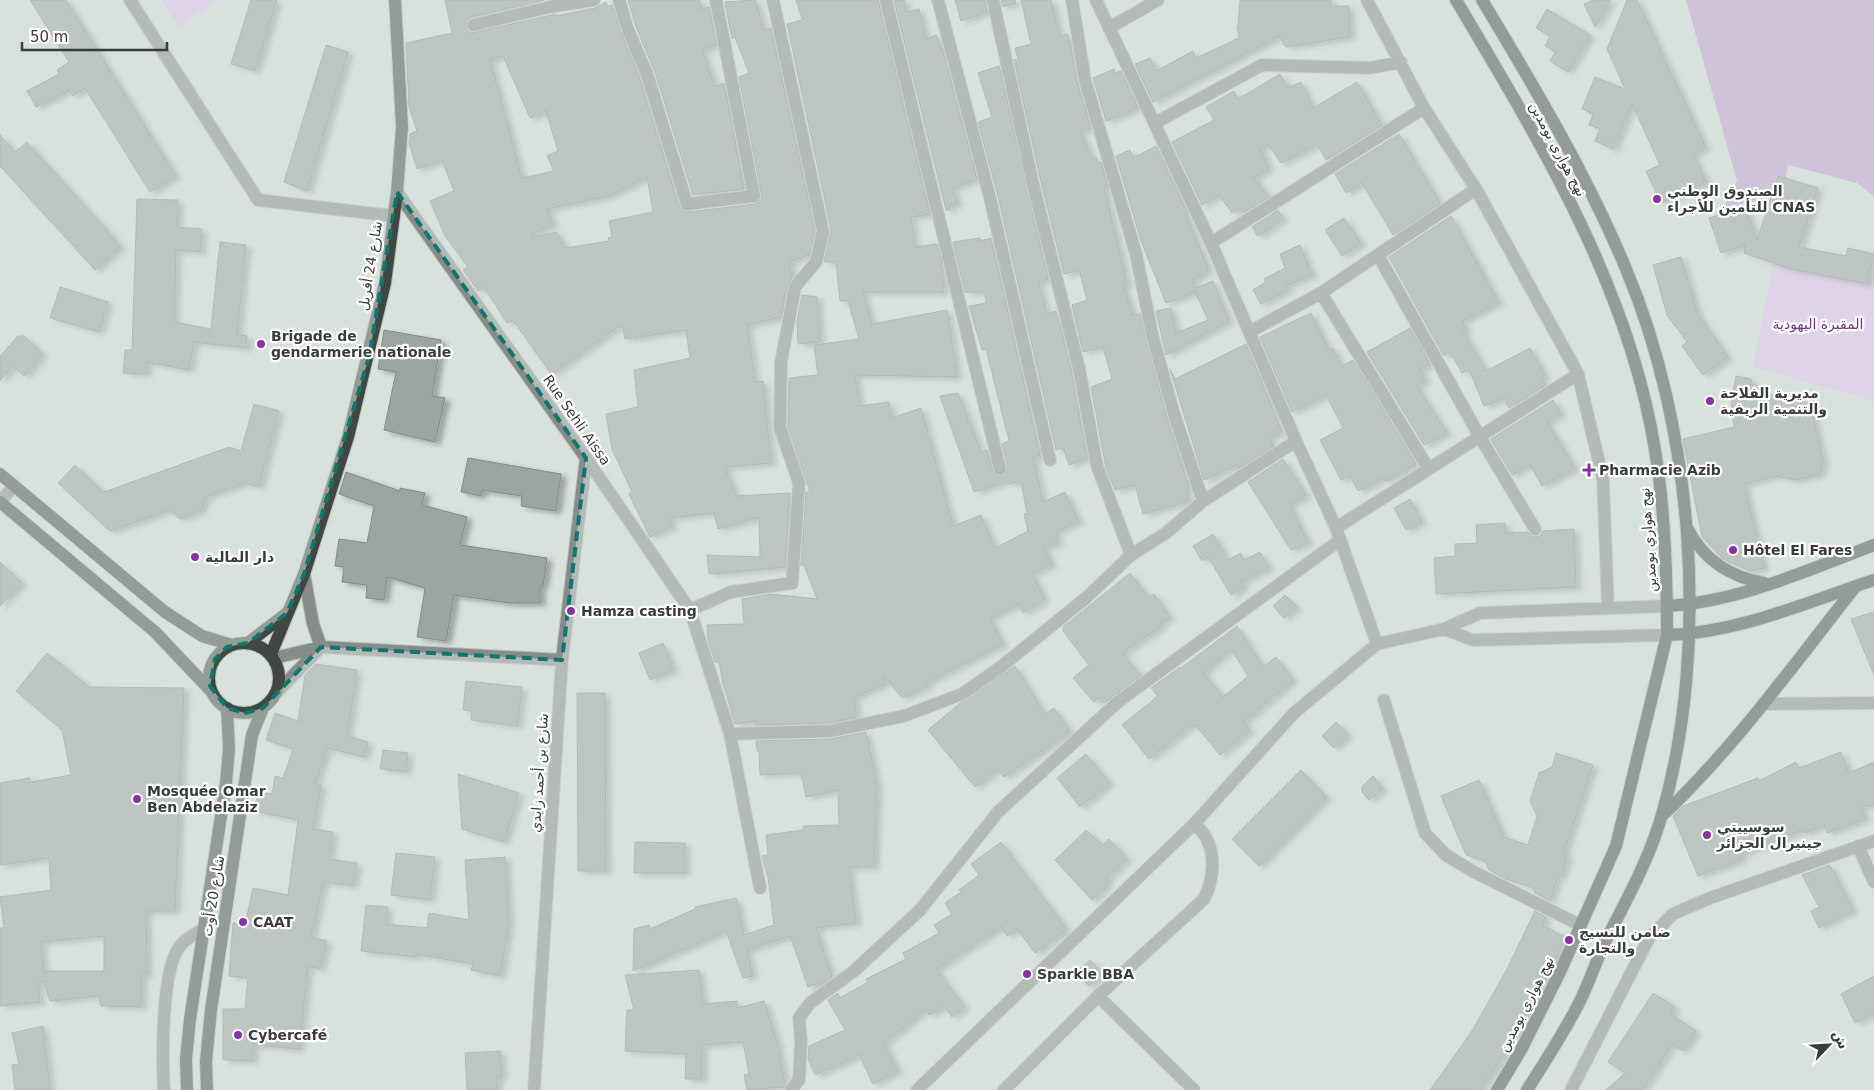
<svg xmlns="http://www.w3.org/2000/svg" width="1874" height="1090" viewBox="0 0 1874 1090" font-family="'DejaVu Sans',Cairo,sans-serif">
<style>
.green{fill:#e5c2f3}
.forest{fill:#c69cd6}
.building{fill:#9ba49f;stroke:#838c87;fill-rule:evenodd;filter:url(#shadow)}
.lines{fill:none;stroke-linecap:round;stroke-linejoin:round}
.minor-casing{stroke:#b5beb8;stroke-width:14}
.major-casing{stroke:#b5beb8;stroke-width:14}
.minor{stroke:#878b89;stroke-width:12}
.major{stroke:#404743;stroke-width:12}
.marked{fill:none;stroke:#0f766e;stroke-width:4;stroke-dasharray:10 6;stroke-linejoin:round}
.poi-dot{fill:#8734a3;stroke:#fff;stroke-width:2}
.labels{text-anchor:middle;stroke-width:4.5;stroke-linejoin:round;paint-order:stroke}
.street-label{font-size:14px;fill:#393d3a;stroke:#fff}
.poi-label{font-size:14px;font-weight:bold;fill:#393d3a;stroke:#fff;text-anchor:start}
.park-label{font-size:14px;fill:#6b377e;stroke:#fff}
</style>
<defs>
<filter id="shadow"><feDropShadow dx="5.5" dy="3" stdDeviation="2.5" flood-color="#0004"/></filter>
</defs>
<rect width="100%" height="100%" fill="#d8e2dc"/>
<path class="green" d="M161,0h55l1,2 -39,25z
M1775,254l99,27v120l-121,-34z"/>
<path class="forest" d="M1686,0h188v196l-17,-13 -69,-18 -5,31 -59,11 13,-26z"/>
<path class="building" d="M30,0h36l110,176 -26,16 -65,-104 -12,8 -4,-6 -33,17 -9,-16 32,-17 -2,-4 12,-8z
M251,0h26l-22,71 -24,-7z
M445,0h99l-73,17 -4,2 -2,7 6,7 85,-19v2l39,-8 11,-6 1,5 5,-2 9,28 18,44 40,129 9,6 67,-8 7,-6 -23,-121 10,-4 -14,-36 -3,2 -7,-37 30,-2 9,30 7,-2 44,203 -6,24 -20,7 3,16 -5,8 -6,31 -34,8 8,57 8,-1 8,82 -46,4 11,29 54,-3 -5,74 -76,7 -2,-19 53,2 -1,-40 -41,12 -4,-16 -45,5 4,8 -23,11 -21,-43 3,-2 -20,-43 -6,-35 32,-7 -4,-37 56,-12 -4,-28 -61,9 -3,-15 -71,50 -38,-54 -6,3 -23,-36 -6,4 -15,-21 5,-3 -23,-31 -15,-35 24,-10 -12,-31 -25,9 -8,-26 1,-9 7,-3 -8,-24 -3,-64 46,-10zM503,56l27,62 16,-7 12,40 -11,5 7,15 -32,7 -32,-118zM647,177l6,35 -44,9 3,16 -4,1 1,3 -44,7 -8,-16 -24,5 -1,-3 21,-10 -6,-15 61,-13z
M628,0h71l3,9 7,-2 7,38 -14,5 13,37 9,-4 20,106 -51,6 -38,-123 -19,-45z
M796,0h82l52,214 -19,3 4,30 22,-3 4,15 3,33h-81l9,32 75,-14 10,67 -102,-2 5,31 29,-4 2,16 30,-10 32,118 28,-11 14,33 33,-17 -4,-17 3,-1 -6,-32 -11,3v-4l-36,12 -34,-96 18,-3 23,59 6,-2 7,24 4,3 7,-2 3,-7 -6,-24 7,-3 -23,-92 -4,1 -13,-44 17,-3 -1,-11h-20l-12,-50 27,-4v3l11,-3 49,217 -7,2 10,45 22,-10 14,29 -23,11 2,11 -14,4 8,17 -20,10 13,25 -22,14 -5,-9 -28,14 13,26 -77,39 2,3 -26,12 -18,-22 2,8 -27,11 -5,4 3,18 -28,6 -74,2v-4l-20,3 -12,-40 -4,-22h-4l-7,-22 -1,-15 37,-1 -2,-25 29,-5 46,5 -13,-34h-3l5,-73h4l-22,-65 1,-49 29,-3 -4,-30 45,-6 -11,-38h-8l-4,-39h-12l7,-33 -44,-205 15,-4z
M894,0h10l2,12 13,-3 7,30 10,-4 7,17 34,127 -25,10 6,14 -9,4 1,3h-4z
M955,0h30l2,12 -26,9z
M1001,0h14l1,3 -13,4z
M1021,0h30l9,36 8,-2 9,48 14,46 -11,4 12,27 4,-2 2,6 3,-1 7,24 -4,1 23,97 -4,1 10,30 7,-1 26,102 23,70 -3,2 3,13 -46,13 -8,-29 -20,5 -9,-22 -15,-81 21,-8 -9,-32 -20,5 -11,-47 15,-5 -8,-30 -15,4 -23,-92 -27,-122 4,-1 -3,-11 16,-4z
M1240,0h91v6h18l1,31 -64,10 -7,-11 -126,66 -18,-38 15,-6 6,13 37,-20 3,7 43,-20 -2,-12h1z
M1593,0h18l-16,27 -11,-23z
M1627,0h10l69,148 -13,6 13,28 -45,21 -15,-32 14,-6 -28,-61 -19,45 -18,-8 5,-12 -11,-4 4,-11 -11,-5 13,-32 30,12 -18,-40z
M1547,9l43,26 -22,37 -18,-11 5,-9 -10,-6 5,-10 -14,-8z
M326,45l22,7 -41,139 -23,-9z
M999,66l49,213 -10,3 9,32 9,-3 15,59 16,88 -18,7 -6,-17 -7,2 -58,-254 -20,-74 14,-5 -14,-44z
M1114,69l1,4 6,-2 17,37 -32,13 -13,-43z
M1280,74l8,14 13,-6 12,26 44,-26 25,43 -56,35 -9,-16 -36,19 -13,-19 -8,4 9,21 -15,8 15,20 -26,16 -3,-5 -8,5 -13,-18 -17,10 -30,-63 42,-22 -8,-13 28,-16 4,8z
M1399,134l41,69 -47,32 -31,-52 -16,10 -11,-19z
M0,135l15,17 12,-10 94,104 -26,24 -95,-104z
M1156,146l31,66 -2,1 24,57 -17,11 4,7 17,-7 16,40 -63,34 -10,-44 15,-3 5,25 32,-13 -13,-28 -29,11 -25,-62 -25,-85 14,-6 3,8z
M1778,176l40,12 -19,59 47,9 2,-8 26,6 -7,30 -76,-15 -47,-16 1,-8 -24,8 -12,-35 36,-12 12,34z
M137,199l41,1 -1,27 25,2 -2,23 -24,-2 -2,72 37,7 9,-87 26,3 -9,89 10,2 -1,12 -52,-6 -5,28 -42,-8 -1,12 -23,-1 2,-23h7z
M1278,210l5,9 -25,17 -6,-9z
M1451,216l48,86 -37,19 5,9 -4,2 23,39 44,-23 15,27 -4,3 4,7 -36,23 -5,-10 -20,8 -15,-37 -7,4 -12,-21 -6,4 -55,-99z
M1344,218l17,25 -19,13 -17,-26z
M1300,245l12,30 -26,11 2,4 -27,14 -8,-14 13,-8 -2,-3 21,-11 -5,-14z
M1681,257l17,57 30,43 -25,18 -21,-29 5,-4 -20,-27 -14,-50z
M60,287l48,15 -9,30 -49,-14z
M802,295l15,2 3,45 -22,2 -1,-23z
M1311,313l18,37 4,-2 9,18 11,-6 63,104 -30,17 -2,-3 -26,13 -8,-15 -9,4 -21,-40 23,-12 -17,-33 -34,17 -32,-75z
M1410,328l20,36 -10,5 6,12 -9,5 30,47 -23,12 -57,-93z
M384,330l57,10 -9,56 13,2 -10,44 -51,-12 12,-58 -18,-3z
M18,336h6l19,18 -19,22 -11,-10 -13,15v-25z
M1246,344l36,88 -13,6 5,8 -35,22 -2,-3 -33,15 -34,-111 5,10z
M1736,376l15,3 3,12 56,12 13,57 -3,14 -25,6 -20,-4 -31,8 20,84 -14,3 -27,-12 -21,-22 -19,-98 51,-12 -3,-24z
M1553,400l8,14 -14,8 28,46 -33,18 -12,-21 -18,10 -21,-36z
M254,404l25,7 -20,76 -14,-4 -40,14 -4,14 -21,8 -10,-9 -60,21 -52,-48 17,-18 29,27 125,-45 12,4z
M468,458l93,16 -5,37 -35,-5 1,-10 -40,-6 -1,6 -20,-4z
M1283,459l23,36 -16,10 18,37 -17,8 -43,-68z
M346,472l54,19v-3l25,5 -3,12 45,12 -7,28 87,13 -4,28h-3v17h-30l-56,-8 -8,46 -29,-4 8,-49 -38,-11 -3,23 -18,-2 1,-13 -25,-3 2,-15 -9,-1 4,-27 28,4 7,-37 -35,-12z
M1410,499l12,23 -16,8 -12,-22z
M1505,523l1,10 21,-1 8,5 5,-1 3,-5 31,-2 2,58 -140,7 -2,-36 21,-2v-12l22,-1 -1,-18z
M1213,534l15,26 13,-7 3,7 16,-8 9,16 -28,14 3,5 -13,8 -23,-38 -6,4 -9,-15z
M0,562l22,21 -22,23z
M1130,573l19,25 5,-4 16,23 -10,7 1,2 -39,27 19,22 -37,28 -5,-6 -5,5 -21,-24 16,-13 -26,-34v-4z
M1285,595l12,12 -13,11 -11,-12z
M1874,612v63l-23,-56z
M1237,626l26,41 13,-10 17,23 -50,42 7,8 -30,25 -24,-29 -1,1 -3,-3 -43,35 -27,-34 36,-29 -7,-8 29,-21 1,1zM1231,649l17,27 -25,21 -20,-25z
M663,643l11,27 -24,10 -11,-27z
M47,653l42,34 95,1 -9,223h-29l1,63h-5l-1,33 -40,-1 -2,-10 -49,5 -7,-20 -5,1 2,20 -40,4v-78h4l-4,-31 51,-7 -2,-32 -49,7v-82l30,-5 1,4 40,-7 -9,-45 -46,-39zM104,936v35h-60l-3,-29z
M316,664l41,6 -10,66 21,6 -4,15 -37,-9 -12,36 6,2 -8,43 20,3 -4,27 28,4 -4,23 -27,-4 -3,2 -12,53 16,4 -7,28 -12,-3 -9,83 -46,-4v16l-30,-1v-51h22l3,-31 -19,-2 4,-53 12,1 8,-36 35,7 10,-75 -44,-9 4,-19 14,2 3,-18 8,2 10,-29 -27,-9 9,-27 23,8 7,-46z
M1015,666l30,48 9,-6 16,23 -66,46 -7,-8 -22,18 -47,-57 32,-27z
M466,681l56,6 -5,39 -46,-6 1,-9 -9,-1z
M577,693h28l1,178h-28z
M1336,722l12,13 -14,13 -12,-12z
M866,732l11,54 -3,81h-25l7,56 -40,5 16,49 -12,8 -1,-2 -11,4 -18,-51 -43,14 6,26 -10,2 -17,-47 -93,40 1,-42 15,-4 1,4 45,-20v-2l41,-9 8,37 30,-10 -6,-48 -6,-21 6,-1 -2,-20 37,-5v-4l36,-1 -1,-35 -32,7 -5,-24 -41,2 -1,-24h-2l-1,-10 74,-2z
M383,750l25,3 -2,19 -26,-3z
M1841,752l8,21 25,-11v43l-13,1 5,13 -39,14 -3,-8 -19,8 -2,-3 -63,24 2,5 -44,17 -25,-60 10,-10 75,-28 1,3 37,-19 3,6z
M1556,753l37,12 -29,86 3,6 -5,18 -4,1 -8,25 -15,-8 -3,-6 -26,-8 -17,-9 -4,-9 -19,-6 -25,-59 38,-16 25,57 24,8 9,-29 -7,-15 9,-28 13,-6z
M1086,754l24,29 -30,24 -23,-29z
M1301,770l26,27 -68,69 -27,-27z
M458,774l61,19 -15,49 -42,-13z
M1373,776l10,12 -14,12 -7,-8v-6z
M1086,830l17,15 6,-6 18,20 -21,20 3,3 -17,18 -37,-40z
M635,842l50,1v30h-51z
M1001,842l66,87 -32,24 -18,-24 -10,7 -6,-9 -65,42 29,38 -13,10 -8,-11 -15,9 -3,-6 -42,34 14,28 -25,13 -14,-29 -44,20 -7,-16 1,-13 36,-16 -17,-30 10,-7 2,5 28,-16 -2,-3 40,-20 -3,-6 36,-20 -5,-8 18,-11 -7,-11 16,-11 -2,-2 20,-15 -8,-11z
M396,853l39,4 -5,43 -39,-5z
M505,857l4,66 -9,53 -29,-6 2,-6 -57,-10v3l-55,-6 5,-46 22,2 -2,17 41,4 2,-15 40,7 -4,-60z
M1830,865l23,45 -34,18 -8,-17 8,-4 -17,-32z
M1535,911l11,6 -3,9 23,11 -27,55 -33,59 -26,39h-50l42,-59 35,-62z
M1090,960l12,13 -13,13 -13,-14z
M699,970l4,34 34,-3v7l27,-7 13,41 8,42 -1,3 -37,3 -3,-15 5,-1 -6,-32 -41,3v34h-17l1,-25 -61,-3 2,-41h7l-9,-35z
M1874,976v37l-19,10 -14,-29z
M1653,993l22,14 -4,7 25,17 -13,20 -11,-7 -30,46h-36l19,-17 -17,-11z
M43,1026l7,64h-35l-3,-25 7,-1 -7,-31z
M500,1051l2,26h-5v13h-30l-2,-37z"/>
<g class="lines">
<g class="minor-casing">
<path id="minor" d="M130,0l128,200 136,16
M619,0l9,30 19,44 40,130 67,-8 -38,-196
M886,0l114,469
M938,0l52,198 60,262
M993,0l40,184 46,184 18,98 34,89
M1072,0l13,80 51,174 17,84 21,76 29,87
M1096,0l115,243 85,198 40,87 41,116
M1367,0l57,108 52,81 102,185 25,105 5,129
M473,25l81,-19 40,-6
M1109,28l49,-28
M1155,123l107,-58 108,3 31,-6
M397,192l189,266 104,152 40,124 30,154
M1211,243l213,-135
M1378,255l102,182 55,92
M1321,293l107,175
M1251,331l70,-38 155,-104
M0,502l14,-16
M1336,528l242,-154
M304,574l9,50 8,23
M690,610l41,-18 61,-9 7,-100 -19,-55 1,-66 14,-75 21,-25 7,-31 -50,-231
M1444,629l29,11 194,-5
M274,658l47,-11 241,13
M276,693l45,-46
M1384,700l41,133 21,22 28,17 106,53
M1763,704l111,-1
M730,734l100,-3 74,-15 58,-22 40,-28 85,-69 44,-42 35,-22 37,-32 93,-60
M1858,846l16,36
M1098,996l96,94
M164,1090c-2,-30 -3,-124 17,-145 5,-7 15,-11 22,-16
M534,1090l28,-430 24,-202
M791,1090l8,-10 2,-39 -2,-23 11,-15 44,-32 66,-61 78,-98 121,-111 221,-161
M917,1090l277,-266 100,-111 83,-69 67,-15 36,-16 187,-7
M1004,1090l94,-94 106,-97c12,-24 13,-58 -10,-75
M1571,1090l78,-152 24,-24 37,-16 164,-57"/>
</g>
<g class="major-casing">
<path id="major" d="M1456,0c83,140 173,286 199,450 10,59 12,126 12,185l-51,211 -56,126 -39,78 -24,40
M1482,0c53,88 105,175 144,269 67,159 84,375 37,542 -12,45 -36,88 -57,129 -10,21 -17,44 -28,65 -15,29 -33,57 -51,85
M0,474l165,138 37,24 30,9
M0,502l155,130 57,60
M1687,528c17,32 42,49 77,55
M1667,606c71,-4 141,-36 207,-61
M1667,635c71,-2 140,-33 207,-55
M209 678a35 35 0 1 1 70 0a35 35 0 1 1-70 0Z
M248,643l39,-30
M271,654l33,-80 44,-137 37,-154 12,-91 5,-65 -7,-127
M1662,816c73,-69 132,-152 194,-230
M187,1090l-1,-31 4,-40 36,-236 3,-34 -2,-41
M207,1090l-1,-29 5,-51 41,-275 11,-27"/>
</g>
<use href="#minor" class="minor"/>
<use href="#major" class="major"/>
</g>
<path d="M0 0H1874V1090H0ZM397,192l189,266 -24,202 -241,-13 -58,61 -18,5 -18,-5 -17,-22 5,-27 12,-12 21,-4 39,-30 17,-39 65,-217z" fill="#d8e2dc" fill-opacity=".55" fill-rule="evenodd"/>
<path class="marked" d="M397,192l189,266 -24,202 -241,-13 -58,61 -18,5 -18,-5 -17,-22 5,-27 12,-12 21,-4 39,-30 17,-39 65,-217z"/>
<g class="poi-dot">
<circle cx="1657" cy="199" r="5"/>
<circle cx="261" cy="344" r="5"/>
<circle cx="1710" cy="401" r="5"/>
<path d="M1586.5 462.5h5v5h5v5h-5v5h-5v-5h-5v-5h5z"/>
<circle cx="1733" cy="550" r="5"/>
<circle cx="195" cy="557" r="5"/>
<circle cx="571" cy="611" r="5"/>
<circle cx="137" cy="799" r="5"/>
<circle cx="1707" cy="835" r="5"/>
<circle cx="243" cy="922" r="5"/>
<circle cx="1569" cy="940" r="5"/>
<circle cx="1027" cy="974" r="5"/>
<circle cx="238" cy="1035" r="5"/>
</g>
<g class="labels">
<g class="street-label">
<text transform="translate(1558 149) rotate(62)" y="5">نهج هواري بومدين</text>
<text transform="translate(370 266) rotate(-81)" y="5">شارع 24 أفريل</text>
<text transform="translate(577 420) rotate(55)" y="5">Rue Sehli Aissa</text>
<text transform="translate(1648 540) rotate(-94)" y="5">نهج هواري بومدين</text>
<text transform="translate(539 773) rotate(-86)" y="5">شارع بن أحمد زايدي</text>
<text transform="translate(213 896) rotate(-81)" y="5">شارع 20 أوت</text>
<text transform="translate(1526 1004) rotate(-63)" y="5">نهج هواري بومدين</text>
</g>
<g class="poi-label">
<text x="1667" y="196">الصندوق الوطني<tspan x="1667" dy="16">للتأمين للأجراء CNAS</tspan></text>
<text x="271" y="341">Brigade de<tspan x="271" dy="16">gendarmerie nationale</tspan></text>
<text x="1720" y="398">مديرية الفلاحة<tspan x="1720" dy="16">والتنمية الريفية</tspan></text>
<text x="1599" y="475">Pharmacie Azib</text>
<text x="1743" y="555">Hôtel El Fares</text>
<text x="205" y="562">دار المالية</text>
<text x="581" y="616">Hamza casting</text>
<text x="147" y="796">Mosquée Omar<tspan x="147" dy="16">Ben Abdelaziz</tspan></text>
<text x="1717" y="832">سوسييتي<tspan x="1717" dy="16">جينيرال الجزائر</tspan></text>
<text x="253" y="927">CAAT</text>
<text x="1579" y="937">ضامن للنسيج<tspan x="1579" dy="16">والتجارة</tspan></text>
<text x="1037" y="979">Sparkle BBA</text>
<text x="248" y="1040">Cybercafé</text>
</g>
<g class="park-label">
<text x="1818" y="329">المقبرة اليهودية</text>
</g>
</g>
<g transform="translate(1829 1045) rotate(65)" stroke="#ffffff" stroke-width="4" paint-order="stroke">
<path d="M0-4L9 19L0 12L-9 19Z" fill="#393d3a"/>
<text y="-8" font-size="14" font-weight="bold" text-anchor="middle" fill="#393d3a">ش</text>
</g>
<path d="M22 42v8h145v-8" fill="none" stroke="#393d3a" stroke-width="2.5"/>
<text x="30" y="42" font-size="15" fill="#393d3a" stroke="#ffffff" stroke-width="4" paint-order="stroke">50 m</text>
</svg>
